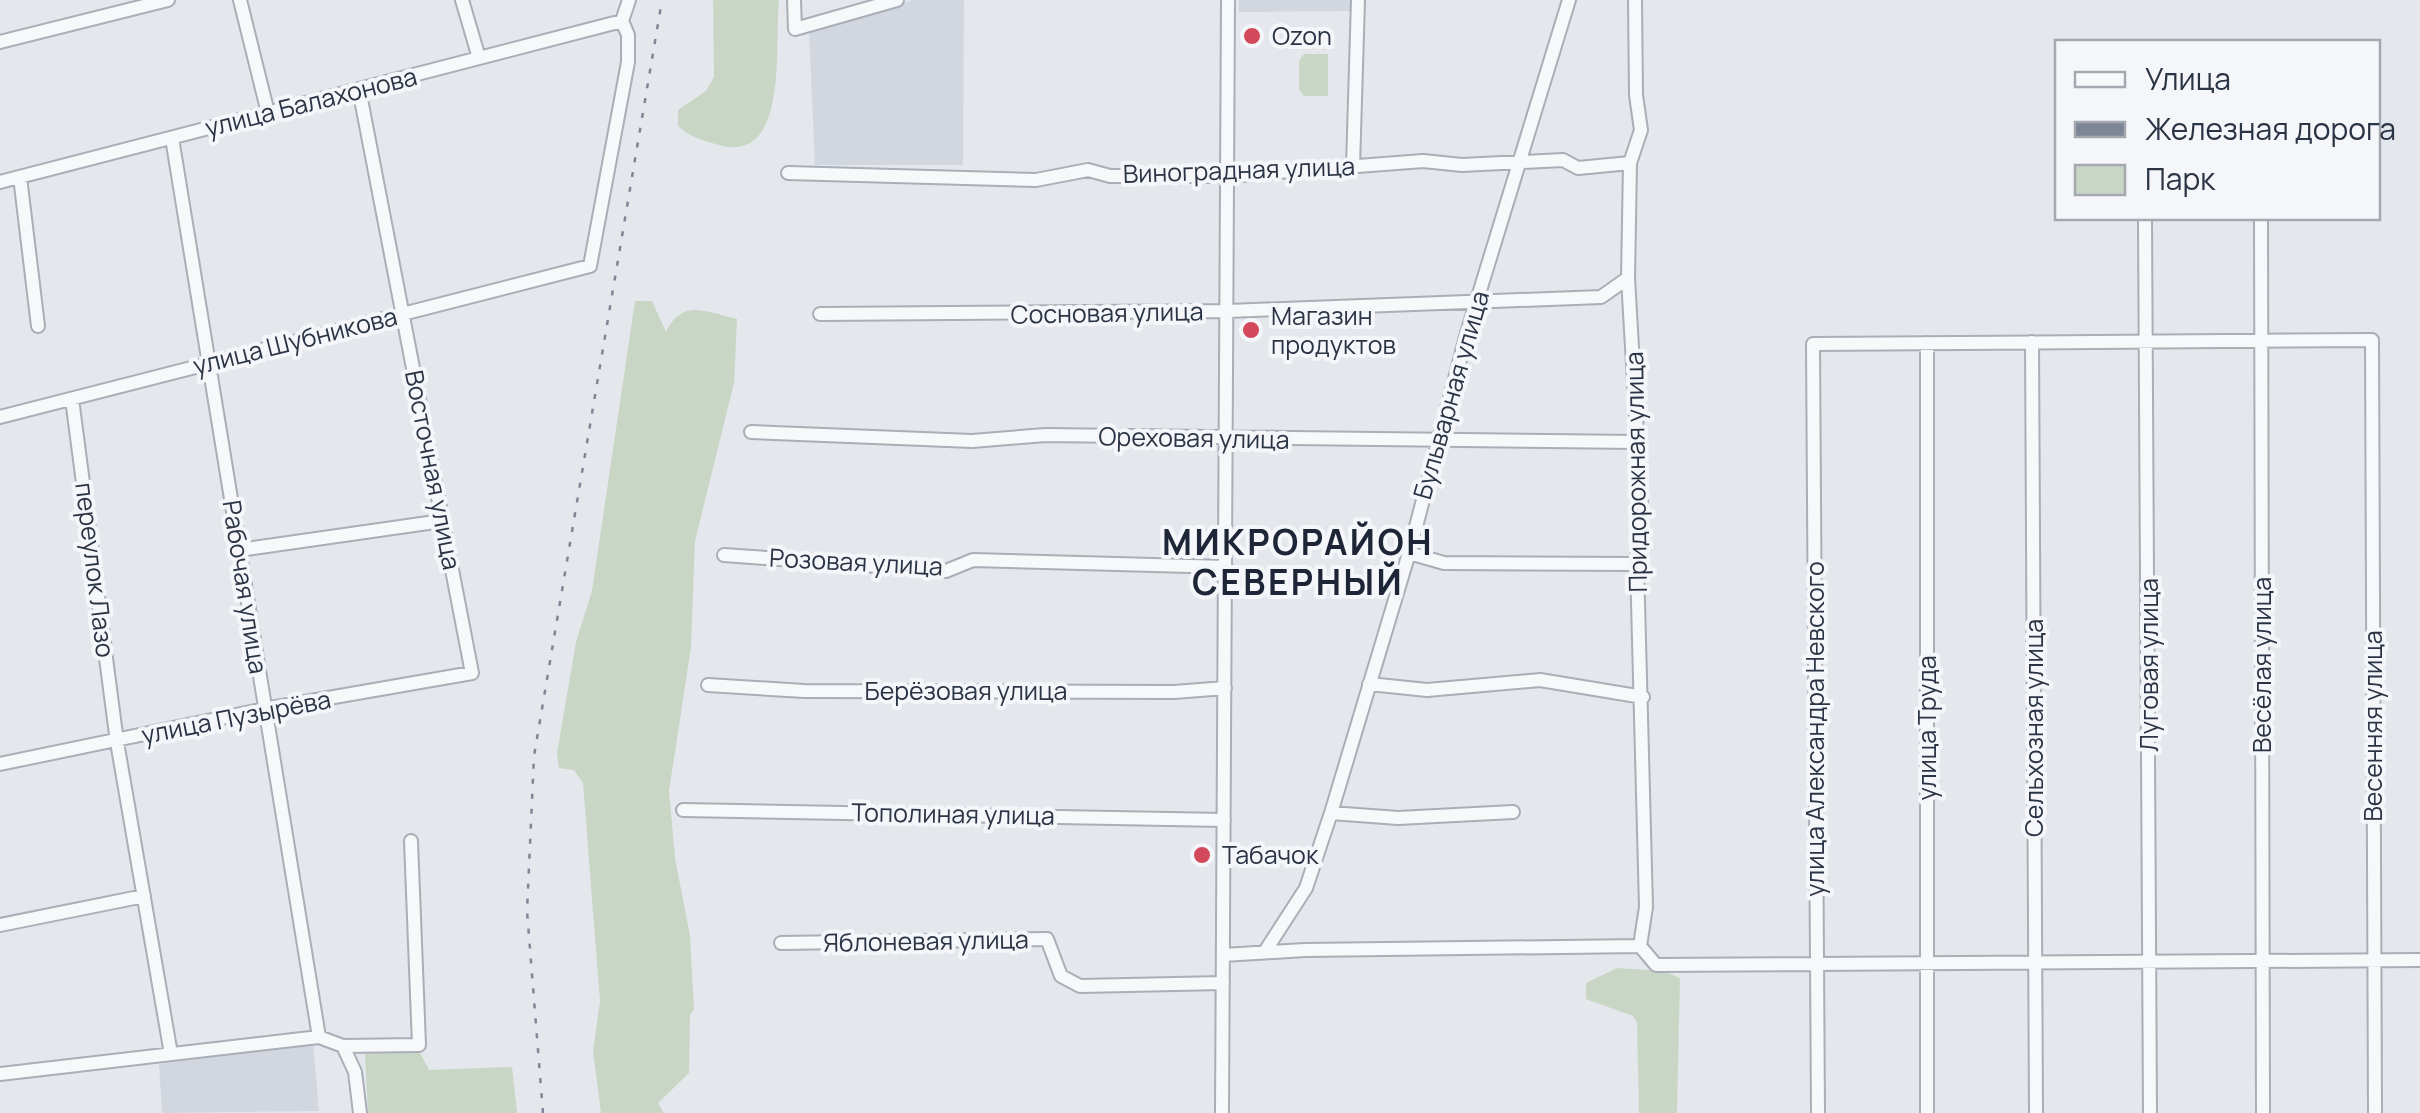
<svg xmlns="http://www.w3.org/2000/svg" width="2420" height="1113" viewBox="0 0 2420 1113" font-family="Manrope,sans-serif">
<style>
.built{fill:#d2d6de}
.green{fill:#c9d6c5}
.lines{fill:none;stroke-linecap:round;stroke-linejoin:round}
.minor-casing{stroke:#a9aeb7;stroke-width:16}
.minor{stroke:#f7f8fa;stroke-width:12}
.rail{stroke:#7d8696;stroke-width:2.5;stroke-dasharray:5 10;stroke-linecap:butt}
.poi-dot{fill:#d1495b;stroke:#f4f6f9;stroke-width:4}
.labels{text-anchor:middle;stroke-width:8;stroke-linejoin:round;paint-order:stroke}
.poi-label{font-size:25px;fill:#2b3445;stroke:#f4f6f9;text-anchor:start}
.street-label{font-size:25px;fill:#2b3445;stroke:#f4f6f9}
.district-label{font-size:35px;font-weight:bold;letter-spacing:2.5px;fill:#1d2536;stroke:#f4f6f9}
</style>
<rect width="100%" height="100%" fill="#e4e7ec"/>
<path class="built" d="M913,0h51l-1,165h-148l-6,-134z
M1239,0h112v11l-112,1z
M313,1043l6,68 -157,2 -3,-49z"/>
<path class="green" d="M713,0h66c-5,43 11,165 -60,145 -17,-5 -29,-8 -41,-19v-16l28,-19 8,-14z
M1304,54h24v42h-24l-5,-6v-29z
M635,301h17l14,31c17,-34 39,-20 71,-13l-3,64 -39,158 -4,106 -22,144 6,67 15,78 4,73 -4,6 -1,58 -31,30 6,10h-63l-8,-62 7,-50 -17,-218 -9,-13 -15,-2 -2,-15 19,-111 16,-51z
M1617,968l46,3 17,7 -3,135h-38l-2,-91 -4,-6 -47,-17v-16z
M419,1051l10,19 83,-3 5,46h-149l-3,-59z"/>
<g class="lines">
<g class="minor-casing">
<path id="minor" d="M240,0l28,113
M462,0l17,58
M794,0l1,29 102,-29
M1635,0l1,95 5,35 -11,33 -2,115 13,225 -4,61 9,343 -6,39
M0,42l168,-42
M172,138l147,899
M1353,166l5,-166
M788,173l248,7 52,-10 22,6h119l194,-15 39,4 101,-5 15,8 52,-5
M20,177l18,149
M0,182l622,-161
M2145,218l5,895
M2261,218l2,895
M820,314l408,-3 373,-14 27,-19
M2032,342l4,771
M72,399l45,343 54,312
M0,417l590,-151 38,-204v-27l-6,-14 7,-21
M751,432l221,9 73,-6 592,7
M239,550l203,-29
M1409,553l35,10 193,1
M724,555l222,16 27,-11 253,7
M1369,684l58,6 113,-10 103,17
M708,685l96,6 370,1 51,-4
M0,764l265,-55 207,-36 -113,-584
M683,810l541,10
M1331,813l67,5 115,-6
M0,925l144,-29
M781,943l266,-4 14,37 19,10 143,-3
M1640,946l16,19 764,-5
M1264,953l42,-65 25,-75 78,-260 58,-220 102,-333
M1223,955l82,-5 335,-4
M343,1046l76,-1 -8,-204
M0,1074l319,-37 24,9 12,26 5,41
M1222,1113l6,-1113
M1818,1113l-5,-769 559,-4 3,773
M1927,1113v-770"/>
</g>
<use href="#minor" class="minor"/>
<path class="rail" d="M543,1113l-16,-202 7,-155 128,-756"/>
</g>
<g class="poi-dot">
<circle cx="1252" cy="36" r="10"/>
<circle cx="1251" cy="330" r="10"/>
<circle cx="1202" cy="855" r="10"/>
</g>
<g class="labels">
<g class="poi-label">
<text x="1272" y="45">Ozon</text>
<text x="1271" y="325">Магазин<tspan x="1271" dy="29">продуктов</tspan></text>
<text x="1222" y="864">Табачок</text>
</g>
<g class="street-label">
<text transform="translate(311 102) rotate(-14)" y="9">улица Балахонова</text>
<text transform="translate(1239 170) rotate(-2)" y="9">Виноградная улица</text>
<text transform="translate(1107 313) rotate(-1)" y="9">Сосновая улица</text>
<text transform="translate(295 341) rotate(-14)" y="9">улица Шубникова</text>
<text transform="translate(1451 395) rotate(-74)" y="9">Бульварная улица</text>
<text transform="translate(1194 438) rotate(1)" y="9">Ореховая улица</text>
<text transform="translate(433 470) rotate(79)" y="9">Восточная улица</text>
<text transform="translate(1636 472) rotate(-91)" y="9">Придорожная улица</text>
<text transform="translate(856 562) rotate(3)" y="9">Розовая улица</text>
<text transform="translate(95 570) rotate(83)" y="9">переулок Лазо</text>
<text transform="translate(245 587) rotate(81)" y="9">Рабочая улица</text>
<text transform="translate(2149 665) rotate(-90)" y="9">Луговая улица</text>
<text transform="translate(2262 665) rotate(-90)" y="9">Весёлая улица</text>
<text x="966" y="700">Берёзовая улица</text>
<text transform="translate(236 717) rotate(-11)" y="9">улица Пузырёва</text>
<text transform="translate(2373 726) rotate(-90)" y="9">Весенняя улица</text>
<text transform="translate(1927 728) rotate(-90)" y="9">улица Труда</text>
<text transform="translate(2034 728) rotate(-90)" y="9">Сельхозная улица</text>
<text transform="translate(1815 729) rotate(-90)" y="9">улица Александра Невского</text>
<text transform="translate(953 814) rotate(1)" y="9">Тополиная улица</text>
<text transform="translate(926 941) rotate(-1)" y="9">Яблоневая улица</text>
</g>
<g class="district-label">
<text x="1298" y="555">МИКРОРАЙОН<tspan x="1298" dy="40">СЕВЕРНЫЙ</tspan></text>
</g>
</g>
<rect x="2055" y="40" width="325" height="180" fill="#f4f6f9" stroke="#a4a8b1" stroke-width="2.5"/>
<rect x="2075" y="72" width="50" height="15" fill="#f7f8fa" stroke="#a4a8b1" stroke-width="2.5"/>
<text x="2145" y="90" font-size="30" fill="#2b3445">Улица</text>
<rect x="2075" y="122" width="50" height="15" fill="#7d8696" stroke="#a4a8b1" stroke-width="2.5"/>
<text x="2145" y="140" font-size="30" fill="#2b3445">Железная дорога</text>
<rect x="2075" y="165" width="50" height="30" fill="#c9d6c5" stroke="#a4a8b1" stroke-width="2.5"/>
<text x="2145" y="190" font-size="30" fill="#2b3445">Парк</text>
</svg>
